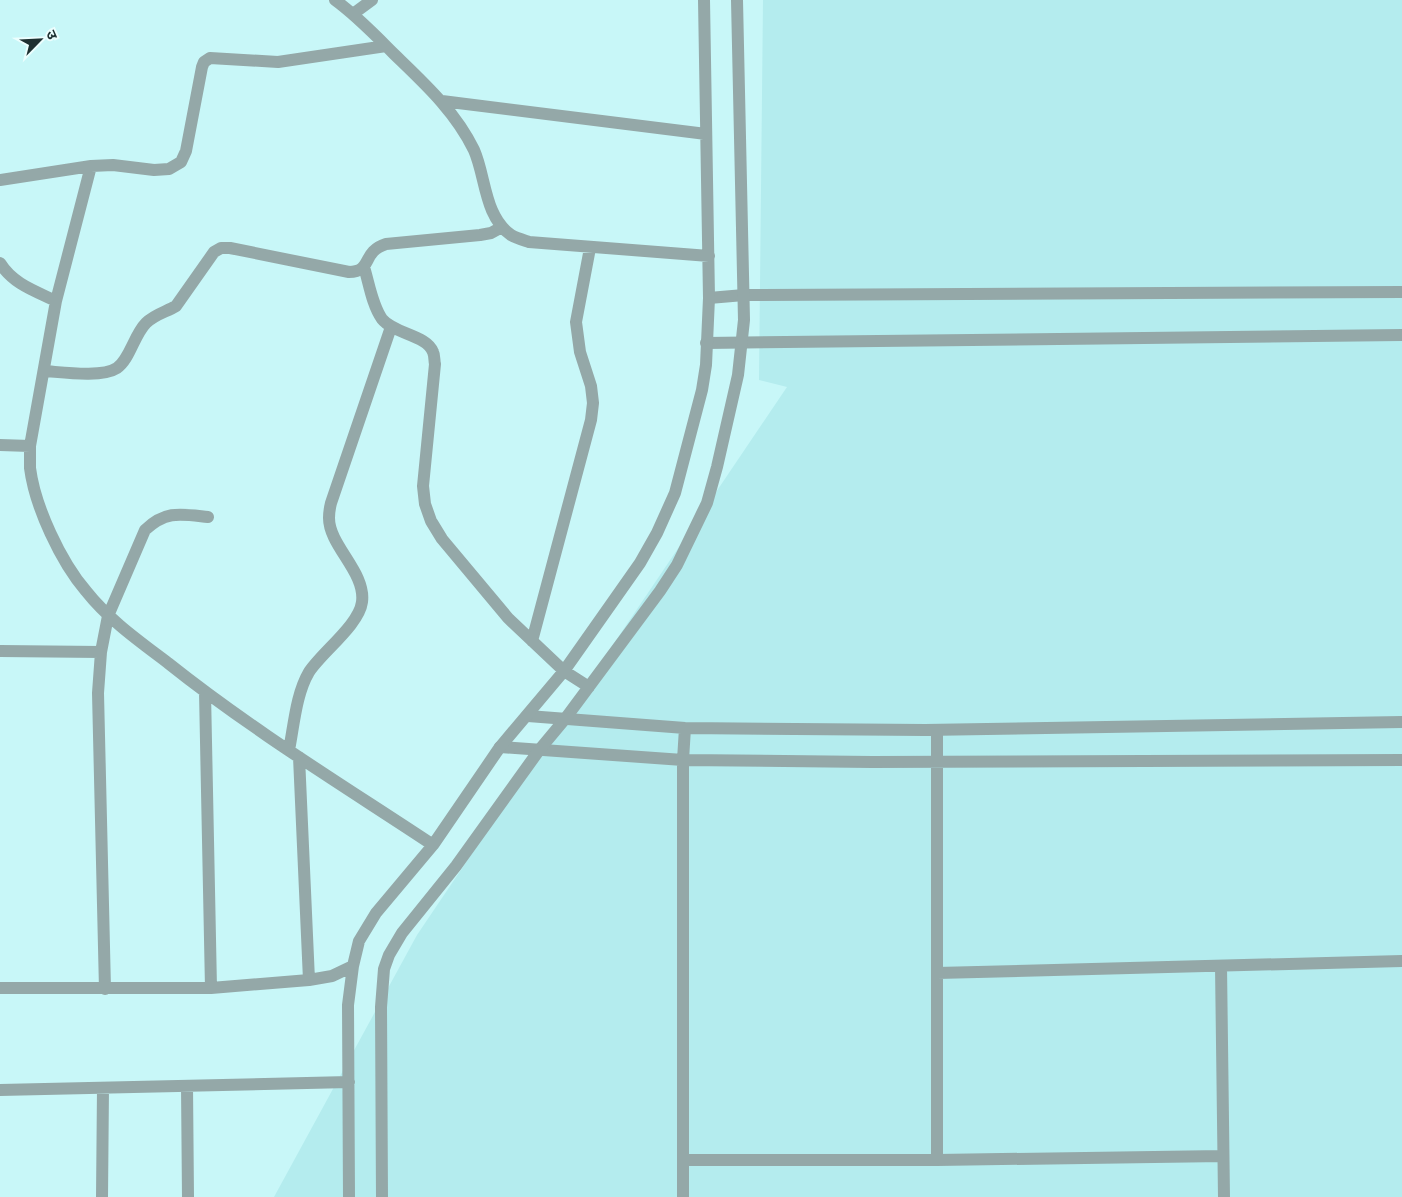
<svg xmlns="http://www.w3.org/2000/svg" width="1402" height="1197" viewBox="0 0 1402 1197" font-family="Jost,'Noto Sans Devanagari',sans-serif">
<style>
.built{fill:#b4ecee}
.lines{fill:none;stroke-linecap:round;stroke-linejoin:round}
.lane{stroke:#94a8a8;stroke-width:12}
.street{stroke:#94a8a8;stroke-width:12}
</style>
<rect width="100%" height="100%" fill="#c8f7f8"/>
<path class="built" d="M763,0h639v1197h-1128l143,-262 370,-548 -28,-7z"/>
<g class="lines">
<path class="lane" d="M709,298l35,-3 658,-3
M706,343l696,-8
M528,716l157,12 240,2 477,-8
M937,730v430
M500,747l183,13 189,2 530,-2
M1221,966l3,231
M937,973l465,-12
M683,1160h254l286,-4
M683,1197v-437l2,-32"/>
<path class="street" d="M335,0c22,16 40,35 59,54 30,29 61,57 80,96 12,27 10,66 37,85 5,3 12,5 18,7l180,14
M353,14l19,-14
M442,101l264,33
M91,166l-35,135 -26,145c0,7 0,15 0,22 5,39 31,94 56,123 23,29 53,50 82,72 84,67 176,123 265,182
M0,180l91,-14 22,-1 41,5 15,-1 12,-7 5,-11 16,-84 2,-5 6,-4 68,4 108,-16
M0,263c13,21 35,28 56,38
M364,267c5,16 8,38 18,52 12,15 45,16 51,33 2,4 1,9 2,12l-12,122 2,18 6,17 11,18 66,79 56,53 25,16
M44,371c17,1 58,7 73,-3 13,-9 17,-33 29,-45 9,-9 20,-11 30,-17l38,-54 7,-4h9l119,24c24,0 12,-20 37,-28l94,-9 11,-2 11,-6
M0,445l30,1
M532,641l59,-221 2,-17 -2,-17 -11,-34 -4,-30 14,-74
M0,651l101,1
M205,692l6,296
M289,750c5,-25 7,-56 20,-78 13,-20 50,-47 53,-70 4,-30 -33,-56 -33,-84 0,-5 1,-11 2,-15l60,-176
M299,757l10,223
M0,988h211l98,-8 23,-4 21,-10
M105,989l-7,-296 3,-41 7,-36 37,-86c21,-20 36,-16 63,-13
M187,1086l1,111
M0,1090l349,-8
M102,1197l1,-109
M349,1197l-1,-192 5,-39 6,-25 17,-28 57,-68 67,-98 64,-76 50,-71 26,-37 17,-30 18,-40 27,-103 4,-25 3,-67 -5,-298
M382,1197l-1,-190 3,-38 5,-14 13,-22 54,-67 84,-117 25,-30 95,-128 17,-26 30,-62 10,-36 21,-92 6,-55 -7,-320"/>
</g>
<g transform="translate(40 40) rotate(66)" stroke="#ecfefe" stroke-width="4" paint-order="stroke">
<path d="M0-4L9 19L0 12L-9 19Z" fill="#1e3031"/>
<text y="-8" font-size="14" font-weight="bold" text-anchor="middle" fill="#1e3031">उ</text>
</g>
</svg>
